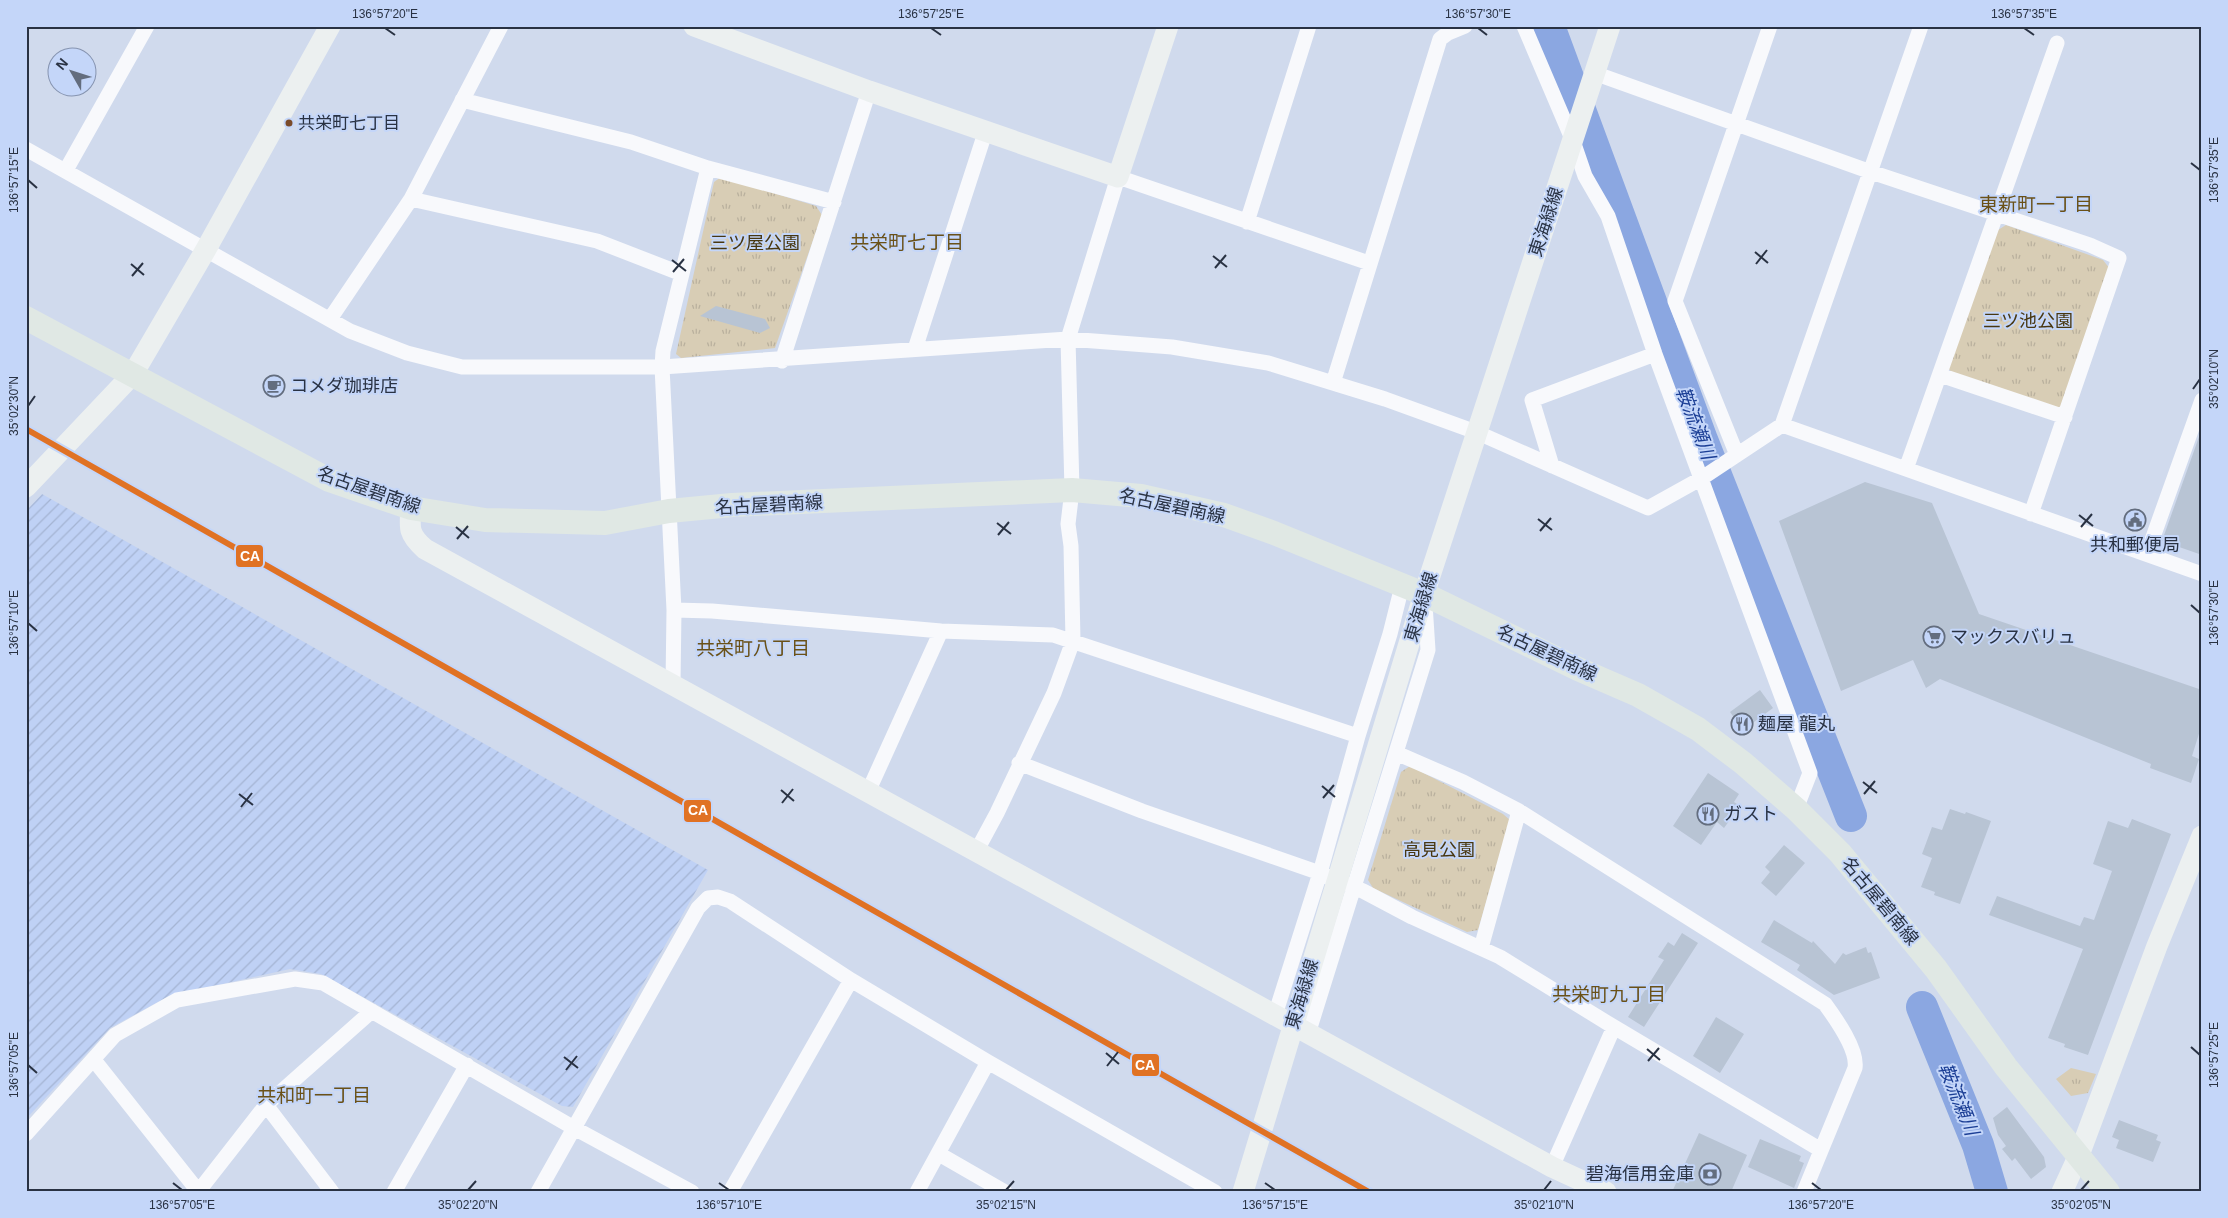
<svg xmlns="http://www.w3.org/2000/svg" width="2228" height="1218" viewBox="0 0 2228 1218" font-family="Helvetica,'Noto Sans JP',sans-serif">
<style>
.industrial{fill:url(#industrial-furrows)}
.park{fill:url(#park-tufts)}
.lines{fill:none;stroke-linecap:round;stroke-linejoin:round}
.river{stroke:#8ba7e1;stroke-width:32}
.building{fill:#b8c4d4}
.street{stroke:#f8f9fc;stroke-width:15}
.secondary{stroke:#ecf0f0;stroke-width:21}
.primary{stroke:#e0e8e4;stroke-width:24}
.rail-1-casing{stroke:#c4d6f9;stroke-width:10}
.rail-1{stroke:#e07224;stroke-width:6}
.ticks{fill:none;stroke:#293243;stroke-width:2}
.bus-dot{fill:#7a4b2a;stroke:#c4d6f9;stroke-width:2}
.labels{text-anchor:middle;stroke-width:4;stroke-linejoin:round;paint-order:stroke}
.bus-label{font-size:17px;fill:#293243;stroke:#c4d6f9;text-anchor:start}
.street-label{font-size:18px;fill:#293243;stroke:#c4d6f9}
.park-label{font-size:18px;fill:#483710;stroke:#c4d6f9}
.poi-label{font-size:18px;fill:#293243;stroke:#c4d6f9;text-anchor:start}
.neighbourhood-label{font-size:19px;fill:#6a5118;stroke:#c4d6f9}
.water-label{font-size:19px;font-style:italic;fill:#1b3e95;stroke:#c4d6f9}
.line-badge{stroke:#c4d6f9;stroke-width:2}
.badge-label{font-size:14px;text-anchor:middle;font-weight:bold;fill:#fff}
.neatline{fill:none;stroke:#293243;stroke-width:2}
.ticks-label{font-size:12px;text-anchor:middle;fill:#293243}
</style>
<defs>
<pattern id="industrial-furrows" width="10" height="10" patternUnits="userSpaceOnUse" patternTransform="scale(1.25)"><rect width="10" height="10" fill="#bfd1f5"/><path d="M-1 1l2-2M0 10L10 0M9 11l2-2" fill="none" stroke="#a4b4d3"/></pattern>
<pattern id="park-tufts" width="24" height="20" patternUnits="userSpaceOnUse" patternTransform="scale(1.25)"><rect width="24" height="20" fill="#d8cdb5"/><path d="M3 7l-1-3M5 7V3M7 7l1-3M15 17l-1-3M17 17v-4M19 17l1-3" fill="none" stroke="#b9b09d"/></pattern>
</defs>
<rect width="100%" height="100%" fill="#d0daed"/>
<path class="industrial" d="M42,494l666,376 -135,237 -11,-1 -241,-132 -31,-5 -121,27 -59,32 -84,91v-608z"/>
<path class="park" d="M721,177l95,29 6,9 -47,133 -94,10 -5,-4 38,-172z
M2006,225l97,35 7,9 -49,137 -8,4 -97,-33 -8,-9 50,-138z
M1410,766l93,48 7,6 -32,110 -11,2 -94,-44 -5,-8 33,-108z
M2071,1068l25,6 -8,19 -17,3 -15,-17z"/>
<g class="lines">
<path class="river" d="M1549,26l153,414 149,376
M1922,1007l56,138 14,47"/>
</g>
<path class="building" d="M716,306l49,13 5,9 -10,5 -60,-17z
M2200,434h2v121l-40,-14z
M1865,482l67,21 47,111 223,76v34l-10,32 7,3 -8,24 -41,-15 1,-4 -211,-85 -14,9 -13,-28 -72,31 -62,-170z
M1760,690l13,18 -30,22 -13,-18z
M1708,773l31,21 -5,8 6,4 -16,22 -7,-6 -16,23 -28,-19z
M1950,809l15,5 1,-2 25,9 -31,83 -26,-9 1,-3 -14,-5 11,-29 -10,-4 10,-27 10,3z
M2132,819l39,15 -83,221 -24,-8 1,-3 -17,-6 35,-89 -94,-34 8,-19 83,30 4,-9 10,3 18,-49 -19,-7 15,-43 20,7z
M1784,845l21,18 -29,33 -15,-13 9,-11 -5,-5z
M1774,920l38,23 1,-2 22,23 8,-11 3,2 20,-8 2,6 3,-1 9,26 -46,17 -37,-25 3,-5 -39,-23z
M1682,933l16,10 -54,84 -16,-10 36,-57 -6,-3 10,-15 6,4z
M1716,1017l28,17 -24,39 -27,-17z
M2007,1107l37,50 2,10 -15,12 -16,-21 -3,3 -10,-12 4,-3 -8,-11 -5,-17z
M2119,1120l39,15 -2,5 5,2 -8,20 -37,-14 3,-8 -7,-3z
M1699,1133l48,22 -16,37h-59z
M1760,1139l41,17 -2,5 5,2 -10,25 -46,-21z"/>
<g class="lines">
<path class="street" d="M1524,26l49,115 12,35 23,40 47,138 155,419 -14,36
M1594,73l277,99 219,73 29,13 -88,256
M462,100l169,42 77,26 126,34
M26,149l324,182 57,22 55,14h200l406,-28 104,8 96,16 117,36 91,33 172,76 54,-30 80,-53 139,-399
M66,170l81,-144
M411,199l186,42 85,33
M1247,222l62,-196
M330,319l81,-120 90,-173
M915,349l70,-216
M782,361l87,-270
M1940,375l125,42
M1333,383l107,-344 8,-6 17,-7
M1782,425l420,149
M1737,455l-62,-154 95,-275
M1552,466l-20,-66 123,-46
M1906,469l151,-426
M2147,554l55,-154
M674,610l38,1 229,20 112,4 305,101
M673,684l1,-74 -12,-243 1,-16 45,-183
M1396,753l67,29 56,29 306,193c11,15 33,46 30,64l-51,124
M1019,763l123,48 178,62 43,18 49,26 88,40 114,70 207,123
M868,792l73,-161
M976,852l21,-39 57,-120 19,-52 -2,-95 -3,-22 4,-34 -4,-151 50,-162 251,86
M1481,948l38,-137
M1275,1015l45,-142 38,-137 32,-102 12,-48
M1308,1034l120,-384 -3,-46
M94,1060l104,131
M266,1105l66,87
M26,1134l89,-99 62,-35 118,-21 28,4 251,145 118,64
M939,1154l66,38
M1552,1167l62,-140
M198,1192l68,-87 106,-94
M394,1192l73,-127
M538,1192l160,-284 10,-10 10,-1 12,4 121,79 137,82 227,130
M730,1192l121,-212
M917,1192l71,-130"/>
<path class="secondary" d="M694,26l175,65 249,86 50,-151
M26,487l107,-113 72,-123 125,-225
M411,508c-2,21 -2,27 14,41l1127,618 54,25
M1243,1192l181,-598 186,-568
M2062,1192l17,-37 78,-209 45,-110"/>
<path class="primary" d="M26,318l303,162 82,28 74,12 120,3 64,-12 63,-6 340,-15 69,6 83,19 50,18 150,61 154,75 60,26 60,34 45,34 53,46 44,44 96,116 70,98 102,125"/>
<g class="rail-1-casing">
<path id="rail-1" d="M26,429l1343,763"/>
</g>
<use href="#rail-1" class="rail-1"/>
</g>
<path class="ticks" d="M385,28l10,7M931,28l10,7M1478,28l9,7M2024,28l10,7M2191,163l9,7M28,180l9,8M1755,252l13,11M1213,256l14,11M672,260l14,11M131,264l13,11M1756,264l11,-14M1215,268l11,-13M673,272l11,-13M132,276l11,-13M2193,389l7,-10M28,406l7,-10M2079,515l14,11M1538,519l14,11M997,523l14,11M456,527l13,11M2081,527l11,-13M1540,531l11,-13M998,535l11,-13M457,539l11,-13M2191,605l9,8M28,623l9,8M1863,782l14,11M1322,786l13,11M781,790l13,11M239,794l14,11M1864,794l11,-13M1323,798l11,-13M782,803l11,-14M241,807l11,-14M2191,1047l9,8M1647,1049l13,11M1106,1053l13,11M564,1057l14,11M1648,1061l11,-13M28,1065l9,8M1107,1066l11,-14M566,1070l11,-14M173,1183l9,7M719,1183l10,7M1265,1183l10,7M1812,1183l9,7M468,1190l8,-9M1006,1190l8,-9M1544,1190l7,-9M2081,1190l8,-9"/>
<defs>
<g id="cafe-ring" transform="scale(1.125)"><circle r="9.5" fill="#c4d6f9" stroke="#636d7e" stroke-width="1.5"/><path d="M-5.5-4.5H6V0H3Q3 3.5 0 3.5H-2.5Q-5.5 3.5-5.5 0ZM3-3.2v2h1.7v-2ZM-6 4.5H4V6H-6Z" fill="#636d7e"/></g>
<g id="civic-ring" transform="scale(1.125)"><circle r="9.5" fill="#c4d6f9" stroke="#636d7e" stroke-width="1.5"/><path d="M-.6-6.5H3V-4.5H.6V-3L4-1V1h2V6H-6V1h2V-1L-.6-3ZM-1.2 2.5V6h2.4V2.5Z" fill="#636d7e"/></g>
<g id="supermarket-ring" transform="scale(1.125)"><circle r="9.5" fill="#c4d6f9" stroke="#636d7e" stroke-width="1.5"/><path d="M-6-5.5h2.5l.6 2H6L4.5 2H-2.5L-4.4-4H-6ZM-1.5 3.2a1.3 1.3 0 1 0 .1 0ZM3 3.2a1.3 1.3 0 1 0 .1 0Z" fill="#636d7e"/></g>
<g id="restaurant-ring" transform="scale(1.125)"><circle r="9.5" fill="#c4d6f9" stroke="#636d7e" stroke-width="1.5"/><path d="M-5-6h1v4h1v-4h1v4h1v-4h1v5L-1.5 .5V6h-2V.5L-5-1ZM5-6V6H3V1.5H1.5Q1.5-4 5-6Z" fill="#636d7e"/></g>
<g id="bank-ring" transform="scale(1.125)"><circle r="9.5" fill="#c4d6f9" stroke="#636d7e" stroke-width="1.5"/><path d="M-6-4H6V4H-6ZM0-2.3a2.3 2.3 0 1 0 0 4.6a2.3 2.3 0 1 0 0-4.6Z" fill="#636d7e"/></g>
</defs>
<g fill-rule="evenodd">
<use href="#cafe-ring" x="274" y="386"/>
<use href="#civic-ring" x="2135" y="520"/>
<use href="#supermarket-ring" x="1934" y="637"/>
<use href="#restaurant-ring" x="1742" y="724"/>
<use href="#restaurant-ring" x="1708" y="814"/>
<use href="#bank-ring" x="1710" y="1174"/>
</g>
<circle class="bus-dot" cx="289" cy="123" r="4.5"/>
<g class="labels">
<g class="bus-label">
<text x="298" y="129">共栄町七丁目</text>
</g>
<g class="street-label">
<text transform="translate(1546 222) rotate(-72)" y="6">東海緑線</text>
<text transform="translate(369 490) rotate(19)" y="6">名古屋碧南線</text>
<text transform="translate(769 505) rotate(-3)" y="6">名古屋碧南線</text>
<text transform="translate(1172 506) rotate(12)" y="6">名古屋碧南線</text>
<text transform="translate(1421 607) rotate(-73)" y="6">東海緑線</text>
<text transform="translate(1547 653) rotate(25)" y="6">名古屋碧南線</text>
<text transform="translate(1880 901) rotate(50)" y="6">名古屋碧南線</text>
<text transform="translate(1302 994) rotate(-73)" y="6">東海緑線</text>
</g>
<g class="park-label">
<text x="755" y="249">三ツ屋公園</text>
<text x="2028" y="327">三ツ池公園</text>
<text x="1439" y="856">高見公園</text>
</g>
<g class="poi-label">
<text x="290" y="392">コメダ珈琲店</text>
<text x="2135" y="551" text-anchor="middle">共和郵便局</text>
<text x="1950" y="643">マックスバリュ</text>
<text x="1758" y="730">麺屋 龍丸</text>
<text x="1724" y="820">ガスト</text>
<text x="1694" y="1180" text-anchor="end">碧海信用金庫</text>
</g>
<g class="neighbourhood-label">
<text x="2036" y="211">東新町一丁目</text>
<text x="907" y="249">共栄町七丁目</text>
<text x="753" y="655">共栄町八丁目</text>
<text x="1609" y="1001">共栄町九丁目</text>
<text x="314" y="1102">共和町一丁目</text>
</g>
<g class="water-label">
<text transform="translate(1696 423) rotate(69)" y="7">鞍流瀬川</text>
<text transform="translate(1959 1099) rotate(68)" y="7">鞍流瀬川</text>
</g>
</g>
<g class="line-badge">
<rect x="235" y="544" width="29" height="24" rx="5" fill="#e07224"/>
<rect x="683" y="799" width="29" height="24" rx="5" fill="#e07224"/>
<rect x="1131" y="1053" width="29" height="24" rx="5" fill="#e07224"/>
</g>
<g class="badge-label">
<text x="250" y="561">CA</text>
<text x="698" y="815">CA</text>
<text x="1145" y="1070">CA</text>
</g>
<rect width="2228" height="1218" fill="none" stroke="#c4d6f9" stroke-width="55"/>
<g transform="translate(72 72) rotate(309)"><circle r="24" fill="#c4d6f9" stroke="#8694b0"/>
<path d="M0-4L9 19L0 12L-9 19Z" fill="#636d7e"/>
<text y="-8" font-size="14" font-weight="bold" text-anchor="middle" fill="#293243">N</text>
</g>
<rect x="28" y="28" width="2172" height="1162" class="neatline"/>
<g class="ticks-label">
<text x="385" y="18">136°57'20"E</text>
<text x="931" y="18">136°57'25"E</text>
<text x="1478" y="18">136°57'30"E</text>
<text x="2024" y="18">136°57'35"E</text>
<text transform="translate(2214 170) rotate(-90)" y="4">136°57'35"E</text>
<text transform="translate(14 180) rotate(-90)" y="4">136°57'15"E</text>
<text transform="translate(2214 379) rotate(-90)" y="4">35°02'10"N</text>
<text transform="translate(14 406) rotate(-90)" y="4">35°02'30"N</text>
<text transform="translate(2214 613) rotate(-90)" y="4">136°57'30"E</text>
<text transform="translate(14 623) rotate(-90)" y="4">136°57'10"E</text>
<text transform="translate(2214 1055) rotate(-90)" y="4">136°57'25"E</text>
<text transform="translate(14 1065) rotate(-90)" y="4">136°57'05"E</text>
<text x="182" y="1209">136°57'05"E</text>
<text x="468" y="1209">35°02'20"N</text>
<text x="729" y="1209">136°57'10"E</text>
<text x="1006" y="1209">35°02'15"N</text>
<text x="1275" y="1209">136°57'15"E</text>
<text x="1544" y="1209">35°02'10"N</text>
<text x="1821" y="1209">136°57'20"E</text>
<text x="2081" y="1209">35°02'05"N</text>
</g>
</svg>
